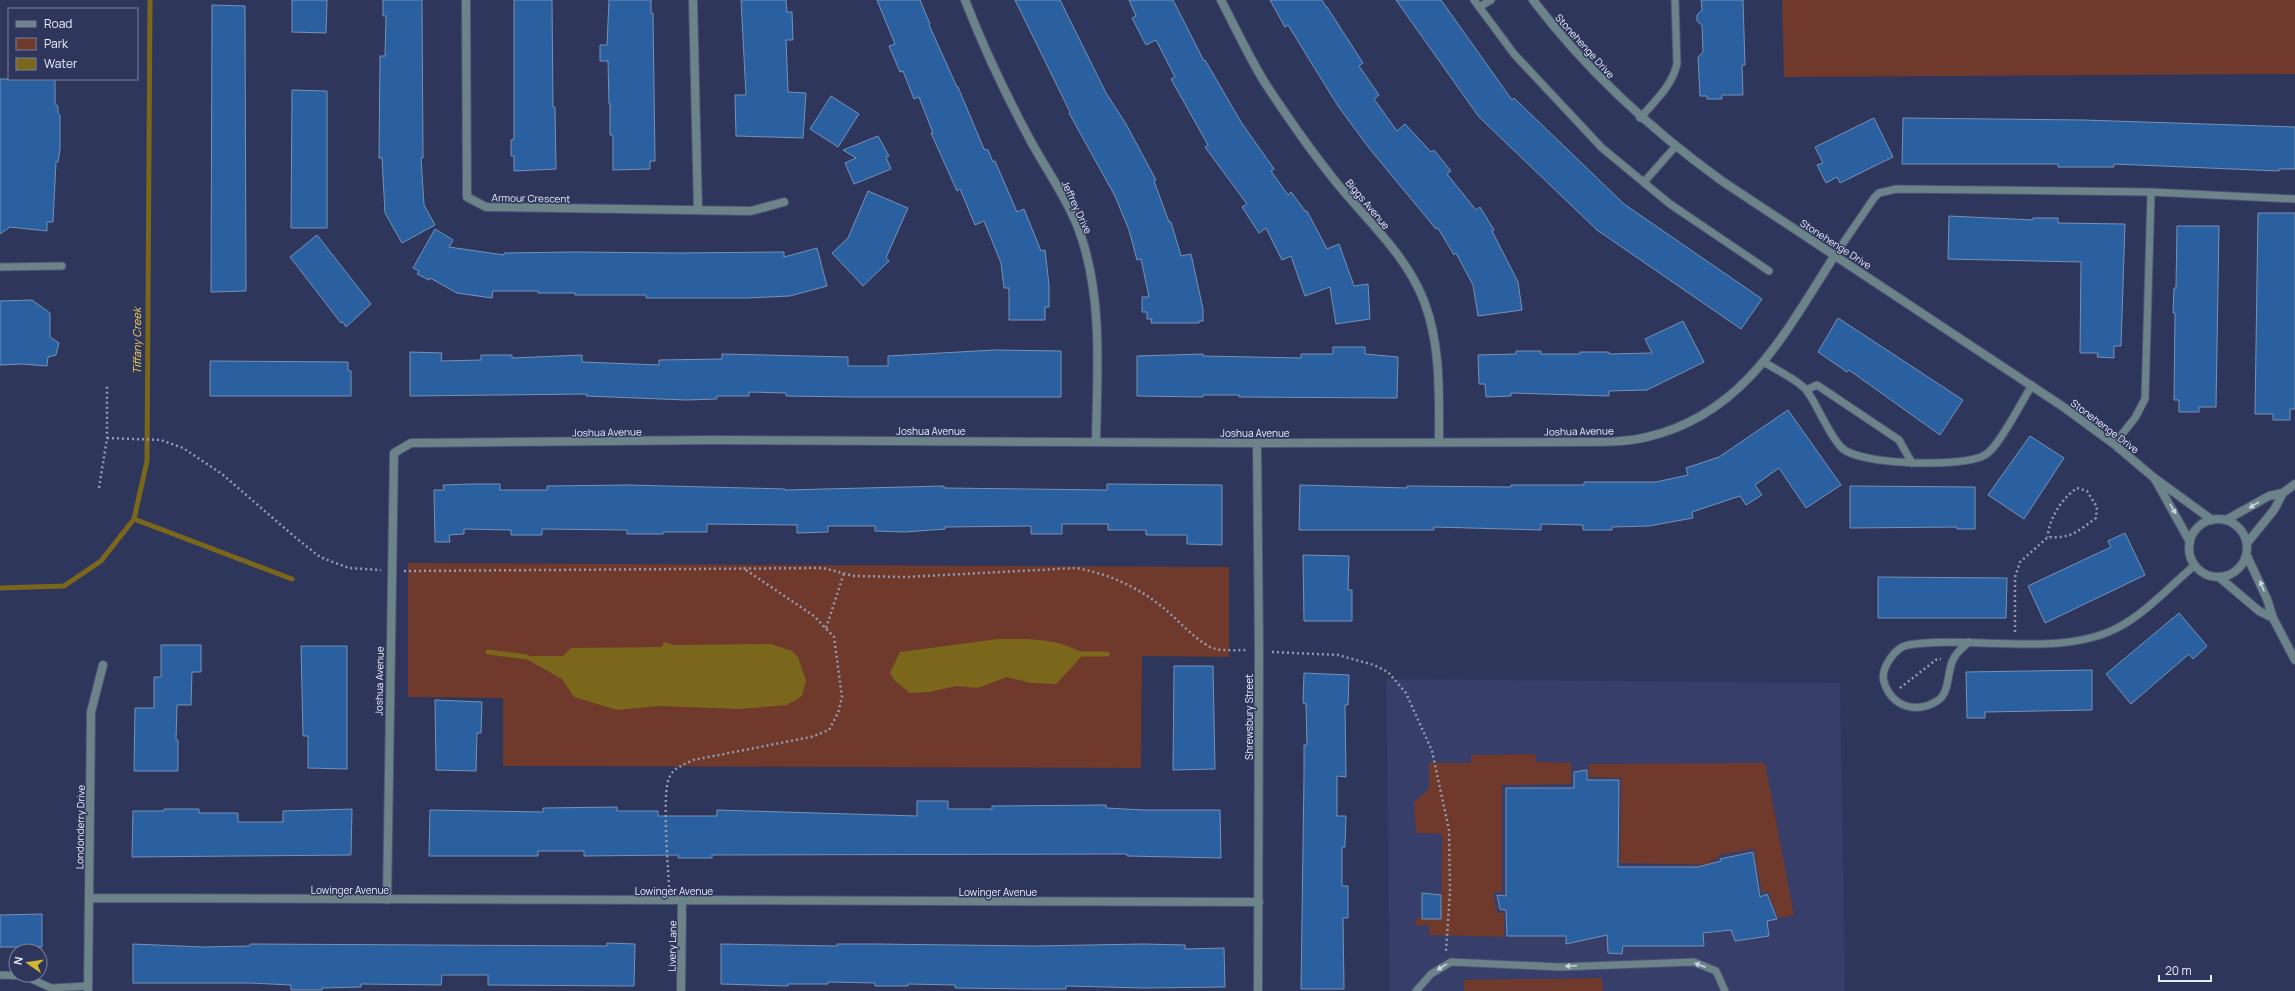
<svg xmlns="http://www.w3.org/2000/svg" width="2295" height="991" viewBox="0 0 2295 991" font-family="Manrope,sans-serif">
<style>
.built{fill:#363e69}
.green{fill:#6f392c}
.water{fill:#7a671c}
.lines{fill:none;stroke-linecap:round;stroke-linejoin:round}
.stream{stroke:#7a671c;stroke-width:5}
.building{fill:#2a60a0;stroke:#7592b7}
.service-casing{stroke:#4d5375;stroke-width:9}
.minor-casing{stroke:#4d5375;stroke-width:10}
.tertiary-casing{stroke:#4d5375;stroke-width:10}
.path{stroke:#959ab2;stroke-width:2.5;stroke-dasharray:2 3;stroke-linecap:butt}
.service{stroke:#6b8389;stroke-width:7}
.minor{stroke:#6b8389;stroke-width:8}
.tertiary{stroke:#6b8389;stroke-width:8}
.oneway{fill:#cad3df}
.labels{text-anchor:middle;stroke-width:3;stroke-linejoin:round;paint-order:stroke}
.street-label{font-size:10px;fill:#eaeefc;stroke:#2f365b}
.water-label{font-size:11px;font-style:italic;fill:#f2d151;stroke:#2f365b}
</style>
<rect width="100%" height="100%" fill="#2f365b"/>
<path class="built" d="M1386,679l454,4 5,308h-455z"/>
<path class="green" d="M1782,0h513v74l-511,3z
M408,563l821,4v90l-87,-1 -1,112 -638,-2v-68l-95,-1z
M1535,754l1,8 35,1v21l-69,1v107h-9l4,21h7v24l-75,-2v-10l-13,1v-8l25,1 1,-85 -26,-1 -2,-31 15,-13v-26h42v-8z
M1765,763l29,152 -16,3 -10,-27 -6,2 -8,-44 -35,6 -1,4 -8,2 1,4 -91,-2 1,-85 -32,-1v-13z
M1602,978l1,13h-139v-11z"/>
<path class="water" d="M998,639c30,0 59,-2 86,15l-28,30 -25,-1 -24,-6 -29,11 -22,-2 -27,6 -19,1 -16,-13 -4,-7 10,-21z
M664,642l10,3 97,-1 21,7 6,6 8,24 -4,15 -15,9 -48,4 -80,-3 -42,4 -43,-13 -12,-18 -41,-23h42l8,-8 91,-1z"/>
<g class="lines">
<path class="stream" d="M134,519l158,60
M0,588l64,-2 37,-25 33,-42 13,-58 3,-461
M488,652l39,5
M1078,654h29"/>
</g>
<path class="building" d="M292,0h35l-1,33 -34,-1z
M383,0h39l1,158h-2l3,47 11,20 -33,18 -17,-30 -3,-55h-3l1,-102h5l1,-40h-3z
M514,0h38l1,107h2l1,62 -42,2v-15h-3v-16l3,-1z
M609,0h42v13h2l2,148h-5v8l-37,1v-35h-3v-31h-1l-1,-43h-8v-16h7z
M741,0h45l1,12h5l1,28h-7l2,52 18,1 -3,45 -67,-2 -1,-41h11z
M877,0h43l10,24 -1,1 28,62h1l26,62 4,1 5,12 2,-1 22,51 7,-3 17,42 4,-1 4,35v22h-4v13h-36v-32h-5l-3,-25 -17,-42 -9,4 -15,-36 -3,2 -26,-58h2l-14,-36 -5,2 -11,-28 -3,1 -11,-26 6,-2z
M1015,0h45l46,93 20,31 30,56 -2,1 15,41h2l10,34 10,-2 12,55v12h-4v2h-48l1,-4h-5v-7h-5v-15h7l-8,-38 -4,1 -8,-30 -14,-34 -46,-83 1,-1z
M1129,0h44l31,61 1,-1 36,62 33,47 -3,2 17,24 3,-3 15,20 1,-1 20,38 12,-5 15,42 14,-2 2,35 -34,5 -6,-37 -25,9 -14,-40 -9,4 -16,-32 -7,5 -17,-26 5,-3 -42,-57 3,-2 -37,-66 4,-2 -19,-37 -10,5 -14,-27 4,-2z
M1270,0h52l4,7h1l36,56 -4,3 20,29 -5,4 23,32 8,-7 26,28 3,-2 17,21 -4,3 29,36 4,-3 14,23 -2,1 26,51 4,28 -44,6 -5,-31 -17,-32 -2,2 -16,-27 -2,1 -67,-81 -31,-42 -50,-81 -3,2z
M1396,0h45l71,100 2,-2 110,106 138,95 -21,30 -144,-99 -118,-113z
M1701,0h42l2,65h-3l1,30h-21v4h-15v-3h-7l-2,-39 5,-5 -1,-27 -5,-4v-6l5,-5z
M212,5l33,1 1,285 -35,1z
M0,79h55v25l3,2v7l2,2v34l-2,13h-2l-3,60h-6v9l-37,-4 -10,7z
M292,90l35,1v137h-36z
M831,96l28,18 -21,33 -28,-18z
M1874,118l19,39 -53,26 -3,-6 -11,6 -9,-18 6,-2 -8,-16z
M1903,118l181,2 211,7v42h-16v2l-165,-7v3h-56v-3h-156z
M878,136l11,20 -3,1 5,12 -37,15 -9,-21 11,-5 -13,-8z
M868,191l40,17 -22,50 3,3 -26,25 -31,-33 16,-15z
M2258,213h37v196h-5v11h-17v-6h-18z
M1949,216l84,4v-2h25v5l67,1 -4,122h-7v12l-17,-1 1,-4h-18l1,-91 -133,-3z
M2177,226h42l-3,181h-17v5h-20v-12h-5l1,-87h-2l1,-25h2z
M435,229l18,11 -4,7 55,8v-2l71,-1 102,1 107,-1v5l33,-9 10,38 -37,10 -42,2h-102v-3h-71v-2h-37v-2h-45l-1,7 -35,-5 -27,-15 -1,2 -12,-6 2,-3 -6,-3z
M317,235l54,69 -25,23 -3,-5 -2,1 -51,-66z
M32,300l18,13v24l9,6 -3,12 -8,2 -1,9 -25,-2 -22,1v-64z
M1838,318l125,82 -23,35 -91,-65 -2,2 -29,-20z
M1683,321l21,41 -57,28 -38,1v5l-98,-3v3l-25,1 -1,-13h-6l-1,-29 38,-1v-3h25v3h39v-2h29v2l43,-1 -7,-14z
M1333,347h32v7l33,3 -1,41 -158,-1v-2h-36v2l-66,-1v-40l66,-2v2l98,2v-4h32z
M994,350l67,1v46h-209l-66,-1v-3l-37,-1v4h-32v3l-31,1 -100,-4 1,-2 -177,2v-44l32,1 -1,8 40,-1v-5h31v3l70,-3v7l77,3v-5l63,-1v-5l126,3v9h40v-10z
M210,361l138,1v8l3,1v25h-141z
M1788,410l53,75 -35,23 -27,-40 -24,17 7,10 -16,10 -6,-9 -48,16 1,6 -44,8 -37,1v3h-29v-5l-42,-1v6l-107,-3v3h-135l1,-45 107,3v-2l104,1v-2h73v-3h72l32,-7 -2,-7 33,-11z
M2030,436l34,22 -40,61 -36,-24z
M471,484h29v6h47v-4l81,-1 157,4v1l159,-4v2l163,2v-6l115,1v60l-35,-1v-9h-41v-5h-38v-6h-46v10h-31v-8l-86,1v2l-40,3 -30,-1v-5h-47v6l-31,1v-8l-90,-1v8h-44v2h-36v-4l-85,-1v6h-31v-5l-47,-1v5l-15,1 1,7h-15l-1,-52h10l-1,-5z
M1850,486l125,1v42h-18v-2l-107,1z
M2125,533l20,42 -100,48 -17,-37 83,-39 -3,-6z
M1303,555l46,1 -1,34h4v31h-48z
M1878,577l129,1 -1,40h-128z
M2179,613l28,33 -14,13 -4,-5 -58,50 -25,-30z
M161,645h40v27h-9l-1,33h-14l-1,35h2v31h-44l1,-63h19v-31h7z
M301,646h46v123l-39,-1v-32h-5z
M1174,666h39l2,103 -42,1z
M2092,670v40l-107,2v6h-18l-1,-46z
M1304,673l45,2 -1,30h-3l1,72 -9,-1v40h9l-1,31h-3v39h6v32h-5l1,71h-43l3,-214v-30h3l-1,-41 -3,-1z
M435,700l47,2 -1,31h-4l-1,38 -40,-1z
M1587,770v10h32l-1,87h80l23,-6 -1,-2 33,-7 7,45 7,-3 10,25 -10,2 2,15 -34,5 -4,-11 -28,3 1,13h-81l-1,8 -14,-1 -1,-18 -41,9v-8h-59l-1,-26 -6,-1 -3,-14 9,1v-108h68v-16z
M917,801h31v8h44v-3l114,-1v3l38,2h76l1,48 -94,-2v-2l-415,1v3h-34v-3l-94,1v-5h-46v5h-109l1,-46 113,2v-4l74,-1v4h41v5h59v-6l200,6z
M164,809h35v4h39v9h45v-11l69,-2 -1,46 -219,2 1,-46h31z
M1422,893l19,2v24h-19z
M42,914v33h-42v-32z
M607,943l28,1 -1,42 -146,-1v-10h-46l-1,10 -80,-1v3l-39,1v2h-31v-5l-41,-2h-117v-39l70,3 47,-1v-2l357,2z
M721,944l116,2v-2h39l158,2 110,-2 41,1v4l39,-1 1,39 -81,1 -78,-2v3h-32l-79,-1v-3l-47,-1v2h-33v-3l-47,-1v2h-40v2l-67,-2z"/>
<g class="lines">
<g class="service-casing">
<path id="service" d="M1474,0l40,54 88,94 68,56 99,67
M1479,7l12,-7
M1640,118c15,-17 32,-32 37,-54l-2,-64
M1644,182l31,-35
M1835,255l39,-57 5,-5 17,-4 255,3 144,7
M0,267l62,-1
M1764,362c12,8 36,19 43,29 11,15 23,46 35,57 17,17 122,20 143,7 14,-8 37,-54 47,-70
M1806,390l11,-5 82,55 13,23
M2114,444l21,-26 10,-19 6,-207
M1969,642c-6,5 -13,10 -16,18 -6,11 -3,34 -16,41 -21,13 -45,6 -53,-19 -4,-13 11,-35 24,-37 64,-10 152,13 209,-17 29,-15 53,-42 78,-63
M0,975l25,1 26,12 37,-2
M1416,991l15,-17 20,-12 109,5 134,-5 22,9 9,20"/>
</g>
<g class="minor-casing">
<path id="minor" d="M466,0l1,197 19,10 265,4 33,-9
M693,0l5,210
M965,0c18,46 39,91 62,134 18,35 43,67 55,105 21,65 15,136 14,203
M1221,0c14,27 28,57 44,83 21,32 43,64 67,94 31,40 73,75 92,124 17,44 15,94 15,141
M1257,443l2,207 -1,341
M89,898l1170,4
M387,900l7,-447 17,-10 301,-3 545,3 329,-1c20,0 41,0 61,-5 98,-23 138,-104 188,-182
M88,991l3,-279 12,-47
M681,991l1,-90"/>
</g>
<g class="tertiary-casing">
<path id="tertiary" d="M1533,0c54,71 117,129 189,181l340,225 52,38 39,33 59,43
M2155,479l35,63
M2189 548a29 29 0 1 1 58 0a29 29 0 1 1-58 0Z
M2226,520l43,-24 14,-3 12,-9
M2247,543l27,-33 9,-17
M2247,556l20,43 6,19 22,42
M2219,577l40,34 14,7"/>
</g>
<path class="path" d="M107,438l54,2 22,8 39,26 74,64 24,19 29,11 32,2
M99,488l8,-50v-52
M404,571l419,-3 31,8 52,1 170,-9c34,6 64,20 90,42 12,10 35,36 50,39 10,2 21,1 31,1
M826,628l18,-55
M2015,632v-55l5,-15 28,-25c23,2 30,-6 48,-19l1,-11 -10,-16 -10,-3c-15,10 -29,32 -29,49
M1272,652l66,3 36,10 14,7 18,21 26,58 17,79 1,62 -4,59
M1900,688l37,-29h4
M669,887c-1,-21 -7,-93 0,-109 4,-10 14,-13 24,-18l118,-23 18,-7 9,-17 4,-16 -8,-60 -20,-21 -71,-48"/>
<use href="#service" class="service"/>
<use href="#minor" class="minor"/>
<use href="#tertiary" class="tertiary"/>
</g>
<defs><path id="oneway-solid" d="M-6-.8H1V-3.2L6.5 0L1 3.2V.8H-6Z"/></defs>
<g class="oneway">
<use href="#oneway-solid" transform="translate(2254 505) rotate(148)"/>
<use href="#oneway-solid" transform="translate(2173 509) rotate(59)"/>
<use href="#oneway-solid" transform="translate(2262 586) rotate(-113)"/>
<use href="#oneway-solid" transform="translate(1700 965) rotate(-159)"/>
<use href="#oneway-solid" transform="translate(1571 966) rotate(178)"/>
<use href="#oneway-solid" transform="translate(1442 967) rotate(148)"/>
</g>
<g class="labels">
<g class="street-label">
<text transform="translate(1585 46) rotate(48)" y="4">Stonehenge Drive</text>
<text transform="translate(531 198) rotate(1)" y="4">Armour Crescent</text>
<text transform="translate(1368 204) rotate(50)" y="4">Biggs Avenue</text>
<text transform="translate(1077 207) rotate(65)" y="4">Jeffrey Drive</text>
<text transform="translate(1836 244) rotate(33)" y="4">Stonehenge Drive</text>
<text transform="translate(2105 426) rotate(37)" y="4">Stonehenge Drive</text>
<text x="931" y="435">Joshua Avenue</text>
<text transform="translate(1579 431) rotate(-1)" y="4">Joshua Avenue</text>
<text transform="translate(607 432) rotate(-1)" y="4">Joshua Avenue</text>
<text x="1255" y="437">Joshua Avenue</text>
<text transform="translate(379 681) rotate(-89)" y="4">Joshua Avenue</text>
<text transform="translate(1249 717) rotate(-90)" y="4">Shrewsbury Street</text>
<text transform="translate(80 827) rotate(-89)" y="4">Londonderry Drive</text>
<text x="350" y="894">Lowinger Avenue</text>
<text x="674" y="895">Lowinger Avenue</text>
<text x="998" y="896">Lowinger Avenue</text>
<text transform="translate(672 946) rotate(-89)" y="4">Livery Lane</text>
</g>
<g class="water-label">
<text transform="translate(137 341) rotate(-90)" y="4">Tiffany Creek</text>
</g>
</g>
<rect x="8" y="8" width="130" height="72" fill="#2f365b" stroke="#7a809b"/>
<rect x="16" y="21" width="20" height="6" fill="#6b8389" stroke="#7a809b"/>
<text x="44" y="28" font-size="12" fill="#eaeefc">Road</text>
<rect x="16" y="38" width="20" height="12" fill="#6f392c" stroke="#7a809b"/>
<text x="44" y="48" font-size="12" fill="#eaeefc">Park</text>
<rect x="16" y="58" width="20" height="12" fill="#7a671c" stroke="#7a809b"/>
<text x="44" y="68" font-size="12" fill="#eaeefc">Water</text>
<g transform="translate(28 963) rotate(283)"><circle r="19" fill="#2f365b" stroke="#7a809b"/>
<path d="M0-3L7 15L0 10L-7 15Z" fill="#d5b534"/>
<text y="-6" font-size="11" font-weight="bold" text-anchor="middle" fill="#eaeefc">N</text>
</g>
<path d="M2159 975v6h52v-6" fill="none" stroke="#eaeefc" stroke-width="2"/>
<text x="2165" y="975" font-size="12" fill="#eaeefc" stroke="#2f365b" stroke-width="3" paint-order="stroke">20 m</text>
</svg>
